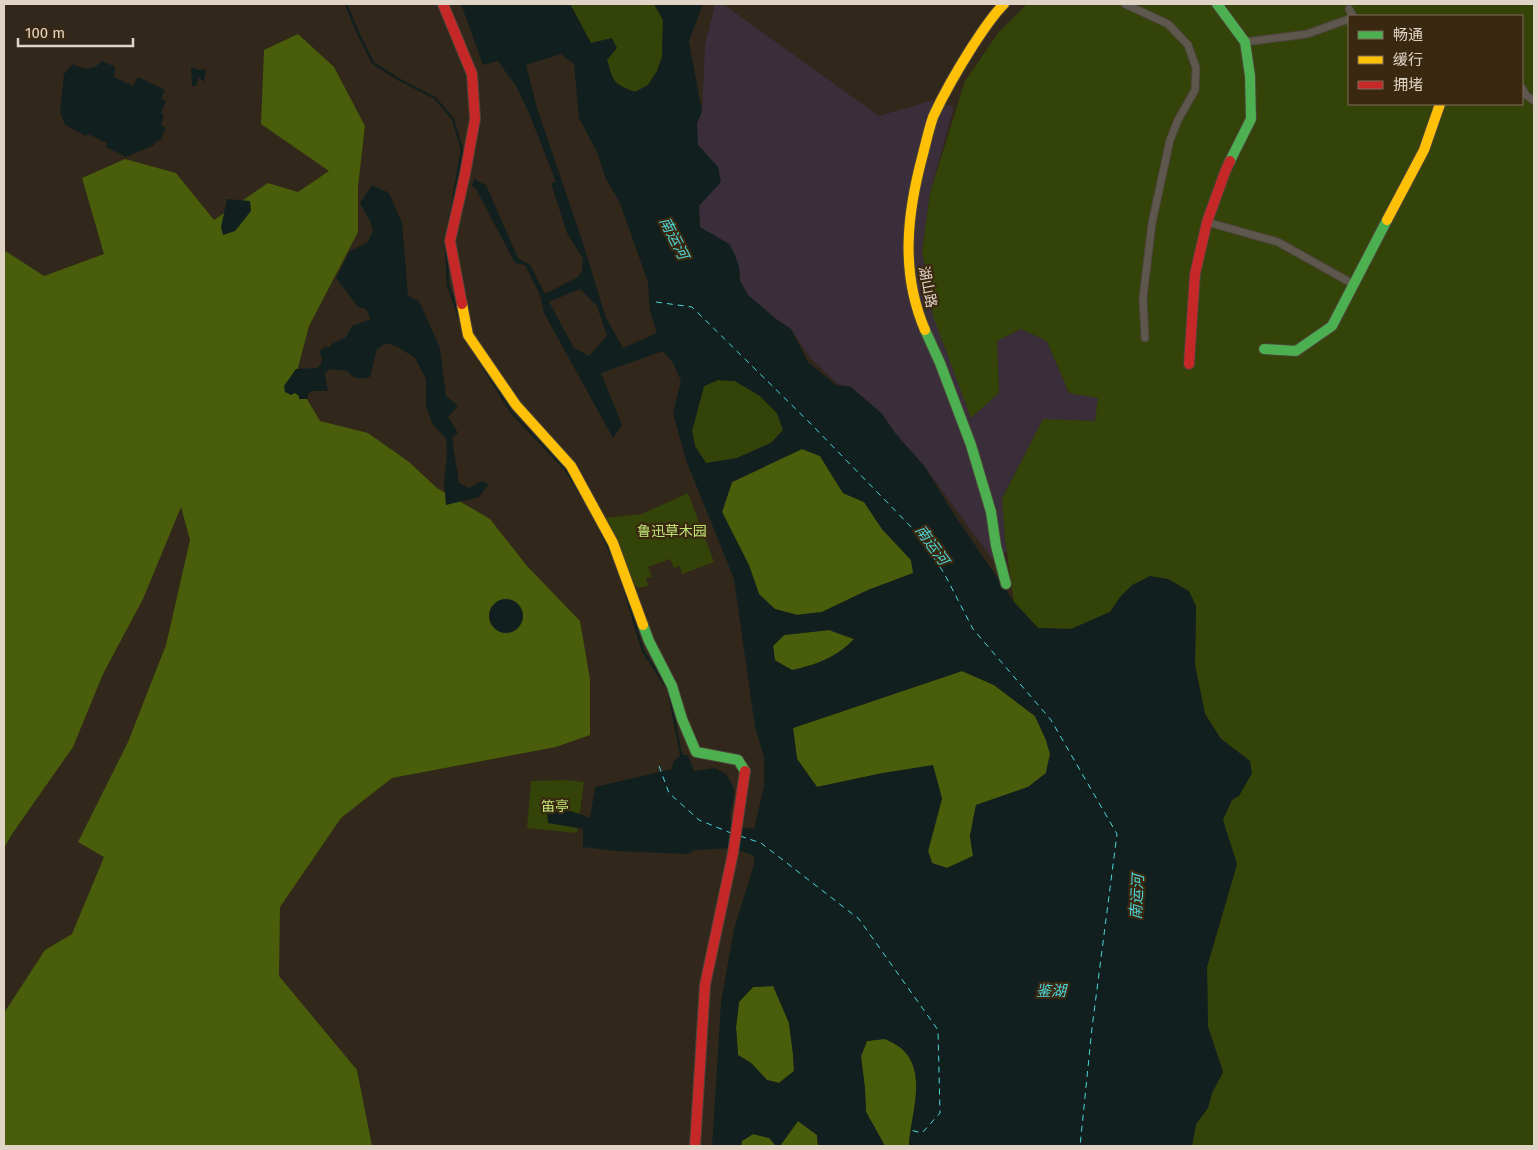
<svg xmlns="http://www.w3.org/2000/svg" width="1538" height="1150" viewBox="0 0 1538 1150" font-family="'Fira Sans','Noto Sans SC',sans-serif">
<style>
.commercial{fill:#392e39}
.green{fill:#344308;fill-rule:evenodd}
.forest{fill:#495d0a}
.water{fill:#11201f;fill-rule:evenodd}
.lines{fill:none;stroke-linecap:round;stroke-linejoin:round}
.stream{stroke:#11201f;stroke-width:2.5}
.ferry{stroke:#4cd5d9;stroke-width:1;stroke-dasharray:6 5;stroke-linecap:butt}
.street-casing{stroke:#4c433a;stroke-width:9}
.fast-casing{stroke:#4c433a;stroke-width:12}
.slow-casing{stroke:#4c433a;stroke-width:12}
.jam-casing{stroke:#4c433a;stroke-width:12}
.street{stroke:#5e574e;stroke-width:7}
.fast{stroke:#4caf50;stroke-width:10}
.slow{stroke:#ffc107;stroke-width:10}
.jam{stroke:#c62828;stroke-width:10}
.labels{text-anchor:middle;stroke-width:4.5;stroke-linejoin:round;paint-order:stroke}
.street-label{font-size:14px;fill:#e0d4c6;stroke:#3a2811}
.park-label{font-size:14px;fill:#bfe576;stroke:#3a2811}
.water-label{font-size:15px;font-style:italic;fill:#4cd5d9;stroke:#3a2811}
</style>
<rect width="100%" height="100%" fill="#31271a"/>
<path class="commercial" d="M715,4h8l156,112 54,-16 21,7 -24,86 -8,59 49,166 28,-25 -2,-52 24,-12 26,12 22,52 29,4 -3,24 -52,-1 -41,78 11,51 -21,10 -67,-92 -30,-34 -13,-19 -31,-27 -13,-3 -28,-26 -19,-29 -15,-10 -28,-24 -8,-15 -1,-13 -4,-12 -6,-11 -29,-16 -1,-22 19,-39 -20,-22 -1,-22 5,-12 3,-66z"/>
<path class="green" d="M570,4h84l9,16 -1,37 -5,14 -9,14 -13,7 -13,-5 -9,-6 -6,-21 5,-21 -21,4z
M1027,4h507v1142h-342l4,-22 12,-16 4,-15 11,-21 -15,-45 -1,-60 30,-103 -15,-44 28,-59 -29,-22 -16,-25 -10,-49 1,-59 -86,6 -39,17 -33,-1 -24,-26 -9,-63 -3,-40 41,-80 52,2 3,-23 -29,-5 -22,-52 -26,-12 -24,12 2,52 -28,25 -38,-102 -11,-64 8,-59 35,-112 33,-48zM1349,16h173v88h-173z
M718,380l17,1 25,15 17,17 6,17 -12,13 -34,15 -31,6 -11,-18 -3,-15 12,-45z
M688,493l26,69 -32,12 -2,-8 -6,2 -4,-9 -22,8 4,10 -6,1 2,8 -9,2 -7,-4 -27,-66 37,-4z
M565,780l19,2 -7,51 -50,-5 4,-47z"/>
<path class="forest" d="M298,34l36,33 31,59 -7,60v46l-49,94 -14,53 25,42 48,12 41,29 28,26 53,31 37,47 53,55 10,58v56l-34,12 -164,31 -51,40 -61,89 -1,69 78,94 15,76h-368v-133l41,-63 27,-16 32,-77 -26,-15 50,-100 38,-97 24,-105 -9,-33 -38,92 -40,75 -30,73 -61,87 -8,14v-598l40,26 60,-22 -22,-76 43,-19 51,14 38,47 54,-37 30,9 31,-21 -68,-47 3,-74z
M802,449l18,7 23,37 21,9 18,27 29,31 3,13 -46,17 -46,22 -25,3 -22,-6 -16,-14 -11,-30 -26,-53 10,-30z
M829,630l25,9c-15,17 -40,27 -62,31l-17,-10 -2,-14 11,-11z
M962,671l32,14 41,31 11,24 4,14 -4,19 -18,14 -52,18 -6,31 3,20 -26,12 -15,-5 -4,-12 14,-52 -59,-26 -66,14 -20,-28 -4,-31z
M774,986l15,37 4,31 1,17 -15,12 -12,-3 -16,-17 -13,-8 -2,-28 3,-25 14,-15z
M886,1038c5,4 14,8 19,14 22,25 5,65 4,94h-24l-19,-34 -1,-23 -4,-33 6,-15z
M798,1121l19,14 1,11h-38z
M753,1134l17,4 6,8h-35l1,-5z"/>
<path class="water" d="M461,4h109l21,39 21,-5 5,10 -10,12c7,22 5,23 28,32l13,-7 9,-14 5,-14 1,-37 -9,-16h49l-14,37 13,71 -5,11 1,22 20,22 3,15 -22,24 1,21 29,17 6,11 4,12 1,14 8,14 28,24 15,10 17,33 28,23 15,2 31,27 13,19 30,34 32,52 57,83 24,26 33,1 39,-17 10,-15 12,-12 18,-9 18,3 21,12 7,15 -1,59 10,49 16,25 29,22 2,12 -13,23 -7,4 -9,20 14,44 -30,103 1,60 15,45 -11,21 -4,15 -12,16 -4,22h-283c1,-29 18,-70 -4,-94 -5,-6 -14,-10 -20,-13l-18,2 -6,15 4,33 1,23 19,34h-67l-1,-11 -19,-14 -18,25h-4l-7,-8 -16,-4 -11,7 -1,5h-29l9,-144 13,-73 20,-65v-8l-20,-8 -39,2 -8,4 -72,-3 -32,-4v-18l-35,-6 -1,-9c20,-6 25,-3 43,4l5,-31 77,-18 1,-7 8,-7h7l6,16 21,-3 11,6 8,14v8l-4,21 7,10 17,2 10,-43v-29l-9,-30 -21,-148 -48,-119 -13,-47 8,-32 -8,-18 -10,-12 -62,22 21,52 -9,13 -69,-125 -4,-18 -15,-30 -10,-2 -39,-74 -4,-3 2,-7 12,6 32,73 12,7 15,29 33,-17 4,-6 1,-12 -16,-26 -16,-50 5,-1 -27,-69 -13,-27 -18,-25 -15,4zM561,54l13,10 5,54 18,34 8,25 15,26 28,79 2,29 7,22 -34,15 -17,-30 -23,-75 -46,-135 -11,-43zM580,289l17,17 10,30 -18,20 -15,-8 -25,-46zM718,380l17,1 25,15 17,17 6,17 -12,13 -34,15 -31,5 -11,-17 -3,-15 12,-45zM802,449l18,7 23,37 21,9 18,27 29,31 2,13 -45,17 -46,22 -25,3 -22,-6 -16,-15 -10,-29 -27,-53 10,-30zM829,630l25,9c-15,17 -40,27 -62,31l-17,-9 -2,-15 11,-11zM962,671l32,14 41,31 11,24 4,14 -4,19 -18,14 -52,18 -6,31 3,20 -26,12 -15,-5 -4,-12 14,-53 -9,-33 -50,8 -66,14 -20,-28 -4,-31zM773,986l16,37 4,31 1,17 -15,12 -12,-3 -16,-17 -13,-8 -2,-28 3,-25 14,-15z
M102,61l13,6 -1,10 19,9 5,-9 27,13 -4,8 5,3 -5,12 3,2 -3,10 5,3 -6,13 -3,-1 -3,5 -28,12 -20,-10 1,-4 -19,-9 -2,2 -21,-11 -5,-13 4,-38 9,-10c11,6 20,7 29,-3z
M191,67l8,3 7,-1 -2,13 -5,-5 -3,9h-4z
M372,185l17,8 13,30 6,73 11,5 21,47 6,48 12,10 -10,11 10,16 -6,5 7,45 10,5 13,-7 7,3 -10,13 -33,8 -2,-23 3,-27 -1,-17 -13,-13 -7,-18v-28l-11,-21 -17,-11 -12,-4 -9,6 -7,28c-11,3 -16,2 -23,-6l-17,-2 -5,4 3,18h-16l-4,3v5h-9v-3l-4,-3 -4,2 -6,-3 -1,-6 12,-17 21,-1 4,-4 1,-6 -3,-6 5,-5h5l4,-4 13,-6 6,-11 19,-7 -5,-10 -8,-2 -22,-29 14,-27 17,-8 6,-12 -3,-10 -10,-18z
M227,199l23,2 1,10 -16,20 -12,4 -2,-8z
M489 616a17 17 0 1 1 34 0a17 17 0 1 1-34 0Z"/>
<g class="lines">
<path class="stream" d="M346,4l11,27 16,32 25,16 37,19 18,21 9,31 -12,69
M446,244l2,41 12,34
M471,347l41,66 54,57 16,26
M601,532l13,27
M621,578l22,73 25,38
M670,697l11,58"/>
<path class="ferry" d="M656,302l36,5 118,116 106,109 28,41 29,56 78,91 66,114 -25,194 -12,118
M659,766l10,27 30,27 32,13
M740,836l21,7 98,76 79,111 2,83 -18,20 -12,-3"/>
<g class="street-casing">
<path id="street" d="M1125,4l43,20 20,21 8,23 -1,22 -17,30 -8,20 -18,83 -9,75 2,40
M1349,9l4,7
M1245,42l62,-8 42,-15
M1522,88l4,7 8,6
M1207,222l71,20 75,42"/>
</g>
<g class="fast-casing">
<path id="fast" d="M1217,4l28,38 5,34 1,43 -21,42
M925,330l15,33 31,82 20,67 5,34 10,38
M1264,349l32,2 36,-25 55,-106
M643,625l6,16 23,45 10,33 14,33 42,8 7,11"/>
</g>
<g class="slow-casing">
<path id="slow" d="M1387,220l37,-70 16,-46
M462,304l6,31 48,70 55,61 42,77 30,82
M925,330c-25,-58 -18,-117 -2,-176 3,-12 6,-25 10,-37 11,-24 25,-48 39,-70 10,-15 19,-30 32,-43"/>
</g>
<g class="jam-casing">
<path id="jam" d="M443,4l29,70 3,45 -10,55 -15,67 12,63
M1189,364l6,-90 12,-52 18,-50 5,-11
M695,1146l10,-161 28,-132 12,-82"/>
</g>
<use href="#street" class="street"/>
<use href="#fast" class="fast"/>
<use href="#slow" class="slow"/>
<use href="#jam" class="jam"/>
</g>
<g class="labels">
<g class="street-label">
<text transform="translate(928 287) rotate(79)" y="5">湖山路</text>
</g>
<g class="park-label">
<text x="672" y="536">鲁迅草木园</text>
<text x="555" y="811">笛亭</text>
</g>
<g class="water-label">
<text transform="translate(674 238) rotate(63)" y="5">南运河</text>
<text transform="translate(932 545) rotate(54)" y="5">南运河</text>
<text transform="translate(1137 897) rotate(-87)" y="5">南运河</text>
<text x="1051" y="996">鉴湖</text>
</g>
</g>
<rect width="1538" height="1150" fill="none" stroke="#e0d4c6" stroke-width="10"/>
<rect x="1348" y="15" width="175" height="90" fill="#3a2811" stroke="#7c6d59"/>
<rect x="1358" y="31" width="25" height="8" fill="#4caf50" stroke="#7c6d59"/>
<text x="1393" y="40" font-size="15" fill="#e0d4c6">畅通</text>
<rect x="1358" y="56" width="25" height="8" fill="#ffc107" stroke="#7c6d59"/>
<text x="1393" y="65" font-size="15" fill="#e0d4c6">缓行</text>
<rect x="1358" y="81" width="25" height="8" fill="#c62828" stroke="#7c6d59"/>
<text x="1393" y="90" font-size="15" fill="#e0d4c6">拥堵</text>
<path d="M18 38v8h115v-8" fill="none" stroke="#e0d4c6" stroke-width="2.5"/>
<text x="25" y="38" font-size="15" fill="#e0d4c6" stroke="#3a2811" stroke-width="4" paint-order="stroke">100 m</text>
</svg>
